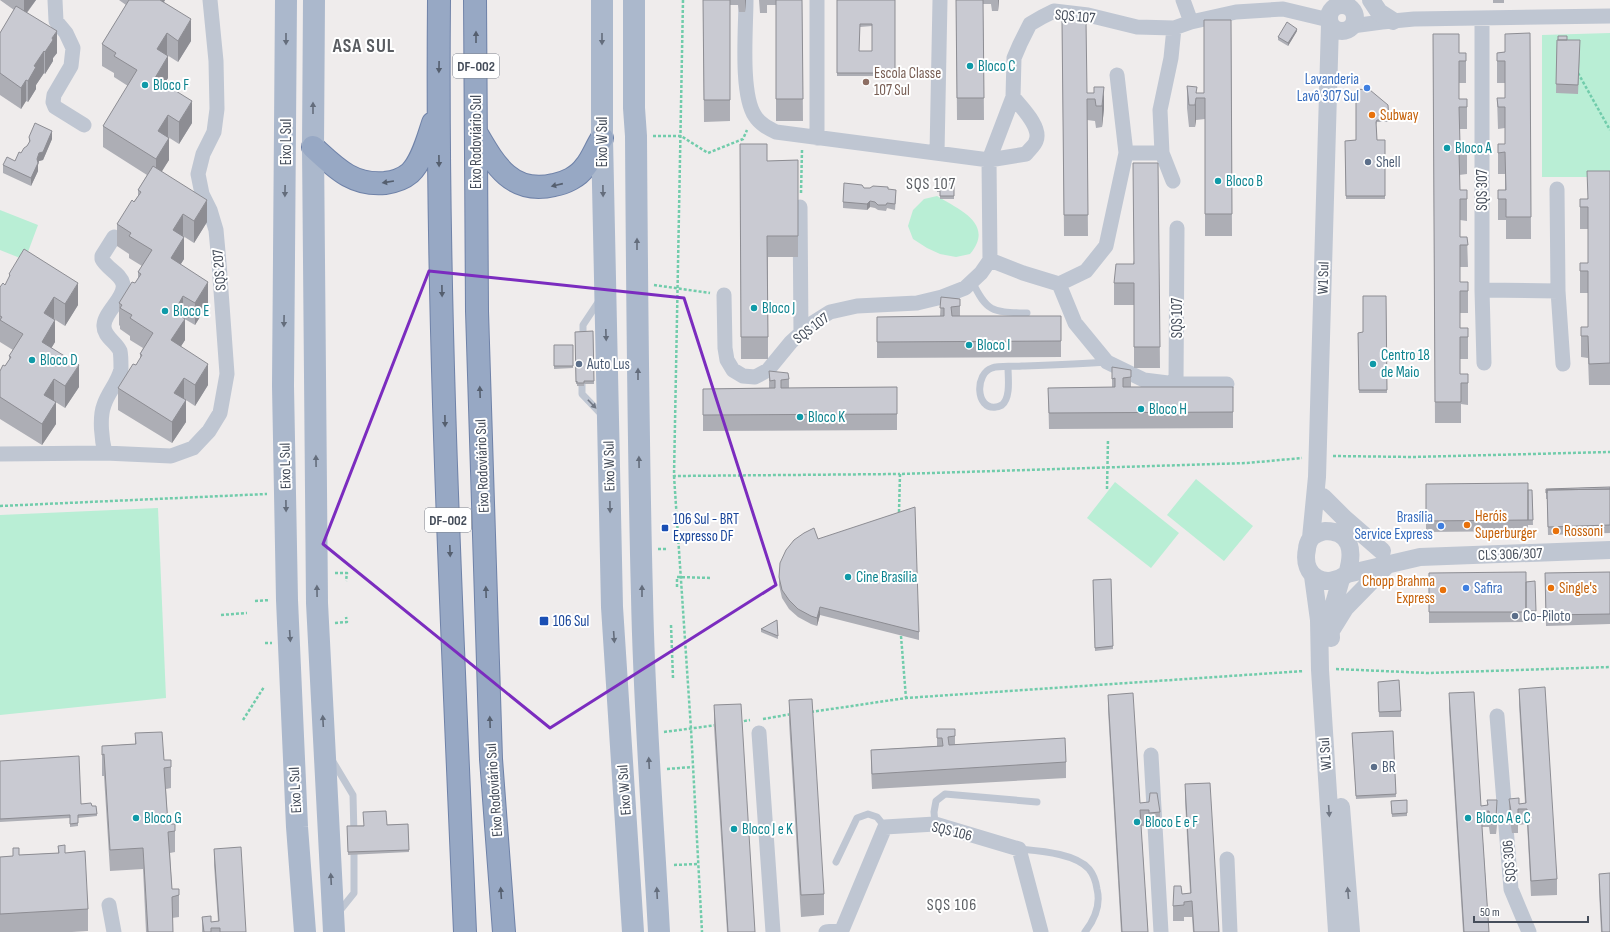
<svg xmlns="http://www.w3.org/2000/svg" width="1610" height="932" viewBox="0 0 1610 932" font-family="'Sofia Sans Condensed',sans-serif">
<style>
.green{fill:#b9eed5}
.lines{fill:none;stroke-linecap:round;stroke-linejoin:round}
.trunk-casing{stroke:#6f82a8;stroke-width:24}
.path{stroke:#71ccab;stroke-width:2.5;stroke-dasharray:3 2;stroke-linecap:butt}
.service{stroke:#bfc6d2;stroke-width:7}
.minor{stroke:#bfc6d2;stroke-width:15}
.tertiary{stroke:#bfc6d2;stroke-width:18}
.primary{stroke:#abb8cc;stroke-width:22}
.trunk{stroke:#97a8c4;stroke-width:22}
.wall{fill:#adaeb5;fill-rule:evenodd}
.shaded-wall{fill:#8d8d93}
.building{fill:#c9cad2;stroke:#8d8d93;fill-rule:evenodd}
.oneway{fill:#555f6f}
.oneway2{fill:#646d7c}
.oneway3{fill:#707784}
.marked{fill:none;stroke:#7b2cbf;stroke-width:3;stroke-linejoin:round}
.culture-dot{fill:#0f9aa8;stroke:#fff;stroke-width:1.5}
.education-dot{fill:#8d6e63;stroke:#fff;stroke-width:1.5}
.shop-dot{fill:#3f7fe0;stroke:#fff;stroke-width:1.5}
.food-dot{fill:#e8710a;stroke:#fff;stroke-width:1.5}
.service-dot{fill:#5c6f8a;stroke:#fff;stroke-width:1.5}
.transit-dot{fill:#1a4fb4;stroke:#fff;stroke-width:1.5}
.labels{text-anchor:middle;stroke-width:4;stroke-linejoin:round;paint-order:stroke}
.shield{fill:#fff;stroke:#7d828c;stroke-width:1}
.shield-label{font-size:14px;font-weight:bold;fill:#454d5a}
.street-label{font-size:15px;fill:#454d5a;stroke:#fff}
.culture-label{font-size:15px;fill:#0d838f;stroke:#fff;text-anchor:start}
.education-label{font-size:15px;fill:#785e54;stroke:#fff;text-anchor:start}
.shop-label{font-size:15px;fill:#366cbe;stroke:#fff;text-anchor:end}
.food-label{font-size:15px;fill:#c56008;stroke:#fff;text-anchor:start}
.service-label{font-size:15px;fill:#4e5e75;stroke:#fff;text-anchor:start}
.transit-label{font-size:15px;fill:#164399;stroke:#fff;text-anchor:start}
.neighbourhood-label{font-size:16px;letter-spacing:1px;fill:#595c61;stroke:#fff}
.district-label{font-size:19px;font-weight:bold;letter-spacing:1px;fill:#595c61;stroke:#fff}
</style>
<rect width="100%" height="100%" fill="#efecec"/>
<path class="green" d="M1610,33v144h-68v-142z
M937,196c23,14 58,28 33,58l-14,3 -16,-3 -13,-6 -14,-9 -5,-13 5,-16 11,-11z
M0,210l38,15 -13,35 -25,-10z
M1196,479l57,47 -29,35 -57,-46z
M1115,482l64,51 -28,35 -64,-50z
M158,508l8,190 -166,17v-200z"/>
<g class="lines">
<g class="trunk-casing">
<path id="trunk" d="M439,0c-3,311 13,622 26,932
M475,0l2,311 14,448 13,173
M477,134c18,31 35,61 77,51 11,-2 24,-8 31,-18 7,-8 11,-20 17,-29
M313,147c22,20 39,39 72,36 8,-1 18,-4 25,-10 12,-11 18,-35 23,-50"/>
</g>
<path class="path" d="M683,0l-9,476 226,-2
M1578,73l32,57
M653,136h28l27,17 35,-14 4,-9
M801,193l1,-43
M654,285l56,8
M1333,456l80,1 197,-5
M674,476l17,253 11,203
M1107,489l1,-50
M0,506l267,-12
M899,512l1,-38 347,-11 55,-5
M658,549h10
M335,573h12l-1,8
M677,587v-10l35,1
M255,601l15,-1
M221,615l26,-2
M335,623l12,-1 -1,-5
M671,625l2,53
M901,636l5,62
M265,643h7
M1336,669l92,4 182,-6
M811,712l95,-14 398,-27
M763,719l29,-5
M243,720l21,-33
M739,722l11,-2
M664,732l53,-7
M667,769l26,-2
M674,865l23,-1"/>
<path class="service" d="M972,281c15,32 21,31 55,32
M583,340v-15l16,-24
M1008,367c0,11 3,30 -6,38 -2,1 -4,2 -6,2 -21,3 -21,-34 -4,-39 8,-3 21,-1 30,-2 28,-1 57,-2 85,-4
M582,378v16l20,21
M332,760l21,35 1,40
M935,824l-1,-12 2,-11 9,-7 92,8
M1019,849c20,2 56,4 70,20 5,6 7,13 8,20 4,16 -2,30 -12,43
M836,862l21,-44 11,-4 9,3 8,10
M338,913l16,-20v-47"/>
<path class="minor" d="M55,0l1,21 10,12 7,15 -2,18 -17,29 -1,7 2,5 29,18
M746,0c0,27 -6,94 9,116 5,8 13,12 21,16l213,28 37,-6c3,-4 9,-9 10,-13 6,-14 -15,-34 -23,-44
M817,0v138
M1183,0l8,22
M1482,18v272l2,73
M1352,26l30,-4 32,-3 196,-3
M1117,75l9,78 -20,93 -20,25 -27,13 -36,-11 -33,-13 -1,-100 24,-63 1,-39 6,-14 10,-20 12,-7 12,-6 34,4 49,12 37,1 17,-6 45,-10 47,-3 46,11
M937,153l3,-153
M1126,153h36
M1173,181l-11,-28 -2,-43 11,-52 3,-30
M1557,189l1,102 5,73
M800,207l1,126
M1059,284l16,39 32,39 37,18 32,4h51
M1482,290l76,1
M724,295l1,53 2,12 6,10 10,6 12,1 13,-7 23,-28 20,-18 19,-12 27,-6 60,-3 25,-6 23,-9 16,-15 9,-13
M1176,384l1,-156
M105,453c-3,-12 -6,-35 -1,-48 4,-13 14,-22 17,-36 0,-4 0,-14 -1,-18 -4,-9 -17,-15 -16,-26 1,-14 22,-28 19,-41 -2,-10 -17,-16 -21,-25v-3l12,-19
M0,454l105,-1 66,3 22,-8 16,-17 11,-18 7,-39 -8,-111 -3,-33 -6,-20 -8,-16 -4,-20 5,-20 11,-22 3,-23 -1,-48 -6,-61
M1497,716l14,173 18,43
M759,733l14,199
M1151,755l10,177
M1227,859l3,73
M109,905l5,27
M826,932l16,-2 43,-103 50,-3 84,25 22,83"/>
<path class="tertiary" d="M1371,0l8,12 14,9
M1329 18a13 13 0 1 1 26 0a13 13 0 1 1-26 0Z
M1323,497l21,21 38,33
M1325,531c27,0 29,21 22,43 -21,16 -46,3 -40,-25 0,-3 2,-8 4,-11 4,-4 10,-6 14,-7z
M1311,538l6,-61 13,-453
M1347,574l73,-17 190,-7
M1313,576l6,44 1,50 17,262
M1332,629l13,-21 43,-44
M1331,638l-1,-20 11,-39
M1341,807l10,125"/>
<path class="primary" d="M286,0l-3,386 4,214 10,227 8,105
M314,0l-1,147 4,456 17,329
M602,0v138l10,469 21,325
M634,0v108l2,28c1,153 2,307 6,460 2,112 11,224 17,336"/>
<use href="#trunk" class="trunk"/>
</g>
<path class="wall" d="M0,0h36l-9,13 30,40 -4,5v3l-8,13 -1,-1 -8,12v4l-8,13 -2,-1 -5,8 -21,-14v-62l14,-23z
M119,0h46l-1,2 27,39 -13,21 -11,-7h-1l2,23 -4,6 28,39 -13,21 -11,-7h-1l2,23 -8,11 46,51 -13,21 -11,-7 1,23 -4,6 28,39 -13,21 -12,-7 2,22 -4,6 27,39 -13,21 -9,-6v22l-14,21 -54,-33v-22l18,-23 4,-6v-5l3,-6 -13,-8v-4l-10,-7v-3l-1,-1v-22l16,-20 3,-5v-6l4,-6 -13,-8v-4l-12,-8v-22l21,-28v-6l9,-15 -44,-28v-21l25,-40 -14,-9v-4l-12,-7v-22l24,-39z
M703,0h43l-1,12h-6l-1,-7h-8v116l-26,1z
M759,0h43l1,121h-27v-116h-9v8h-7z
M837,0h58v76h-58zM872,26v25h-13l1,-24z
M956,0h43l-1,11h-6l-1,-7h-8l1,116h-27z
M1493,0h11v3h-11z
M1231,20l1,216h-27v-117l-9,1 -1,7h-6l-2,-19v-22l10,7h7z
M1062,21l25,72h7v-6l10,22 -2,18 -6,1 -1,-7 -8,-1 1,116h-24z
M1297,31l-9,15 -10,-6v-3z
M1530,33l1,206h-25v-19h-8v-30h7v-16h-7v-21l7,-9v-16l-7,1 -1,-31h8v-15h-8v-30l8,-1z
M1433,34l26,19h7v30h-7v16h8v30h-8l1,15h7v30l-8,1 1,15h7v31l-7,-1v17h7l1,30h-8v15h8v31h-8v15h8v31h-8v15h8v31l-7,-1v19h-26z
M1557,40h10l13,8 -2,46 -22,-1z
M1388,105l1,17h-12l-1,3 1,15h8v59h-39l-1,-58 11,-1z
M29,137l23,2 -9,21 -4,1 -1,4v6l-7,15 -28,-13v-8l12,-4 12,-15 2,-2z
M740,144l27,17 31,-1v97h-30v102h-27z
M1158,163l2,205h-26v-63h-20v-22l19,-19z
M1610,171v214h-21l-1,-27 -7,-1v-30h7v-34h-8v-30h8v-34h-8v-30h7z
M954,178v21h-14v-7h-3v-3l3,-5z
M864,188l24,1 8,7 -1,14 -8,-2 -1,3 -8,-1 -3,-2 -5,-1 -3,3 -24,-2v-6z
M9,274l69,31 -13,21 -11,-7 1,23 -4,6 28,39 -14,21 -11,-7 2,23 -14,21 -42,-26v-48l5,-5 4,-6v-4l4,-6 -13,-8v-55l5,-2 4,-7z
M1386,296l1,97h-28l-1,-60 5,-1z
M941,297l19,2v17h101v41l-184,1v-41l63,-1z
M593,331l1,53h-10v2h-7v-2h-1l-1,-52z
M554,345h19v23l-19,1z
M1112,367l19,3v17h102v41l-184,1 -1,-41 64,-1z
M769,371l20,8v9l108,-1v43l-194,1v-42l66,-1z
M1426,484l102,10 4,-4 1,35h-5v6l-102,1z
M1610,487v46l-62,2 -1,-36h-1v-10z
M818,539l101,93v8l-99,-25 -3,11 -6,-2 -13,-7 -9,-8 -7,-11 -3,-13v-8z
M1610,572v52l-64,2 -1,-53z
M1429,573l97,10 10,28v8h-10v3l-97,1z
M1111,579l2,70 -18,2 -2,-71z
M777,620l1,19 -17,-7v-3z
M1378,682l23,29v6h-22z
M1519,689l38,190v16l-26,1 -4,-72 -9,1v8h-6l-3,-19v-15l10,5 6,-1 -6,-98z
M1449,693l32,113 6,-1v-5l10,15 -1,19h-6l-1,-7h-7l7,105h-26l-14,-223z
M1108,695l32,108 20,9v16l-11,1v-3h-8l7,106h-27l-13,-222z
M789,700l35,194v21l-23,2 -12,-195z
M714,705l41,227h-28l-13,-205z
M937,729h18v15l111,18v16l-194,11 -1,-23v-16l66,-4z
M1393,731l3,66 -40,2 -4,-66z
M135,733l29,27 7,7v21l-5,1 2,35 7,7v21l-5,1 2,36 7,6v22l-7,1 1,14h-27l-3,-63 -33,2 -6,-95h-2v-30l33,-2z
M0,761l81,43 11,2h4l1,10 -19,2v8l-8,1v-9l-70,4z
M1185,784l34,148h-26l-1,-15h-8v4h-11v-15l9,-12 8,-1 -5,-93z
M1407,800v16l-15,1 -1,-16z
M408,824l1,28 -61,3 -1,-29z
M58,846l7,7 23,56v22l-16,1h-72v-75l13,-1v-8l6,7 39,-2z
M214,849l32,83h-44v-15l9,5 7,-1 -4,-56z
M1599,874l11,58h-9l-2,-42z"/>
<path class="shaded-wall" d="M24,0h12l-12,16z
M154,0h11l-11,18z
M745,0h1l-1,12z
M998,0h1l-1,11z
M191,19v22l-13,21v-21z
M1297,29v2l-9,15v-3z
M57,31v22l-4,5v3l-8,13v-22l7,-14z
M167,33v22l-10,16v-22z
M44,51v22l-8,12v4l-8,13v-21l6,-15z
M168,56v22l-13,21v-21z
M26,80v21l-5,8v-21z
M1104,87v22l-2,18v-21z
M1196,98v22l-1,7v-22z
M192,101v22l-13,21v-22z
M168,115v22l-10,16v-22z
M52,131v8l-9,21 -4,1 -1,4v6l-7,15v-8l6,-19 2,-6z
M169,138v22l-13,21v-22z
M207,200v22l-13,21v-22z
M870,201v6l-3,3v-6z
M183,214v22l-10,16v-22z
M184,237v22l-13,21v-22z
M208,282v22l-13,21v-22z
M78,283v22l-13,21v-22z
M183,296v22l-9,-6z
M54,297v22l-10,-6z
M185,319v21l-14,22v-22z
M55,320v22l-13,22v-22z
M208,364v21l-13,21v-21z
M79,365v22l-14,21v-22z
M184,378v21l-10,-6z
M54,379v22l-10,16v-22z
M186,400v22l-14,21v-21z
M56,402v22l-14,21v-21z
M820,607v8l-3,11v-8z
M1497,800v15l-1,19v-16z"/>
<path class="building" d="M129,0h31l31,19 -13,22 -11,-8 -10,16 11,7 -13,22 37,23 -13,21 -11,-7 -10,16 11,7 -13,21 -53,-33 34,-56 -23,-14 2,-3 -14,-9z
M703,0h27v100h-26z
M776,0h26l1,99h-27z
M837,0h58v73h-58zM860,24h12v27h-13z
M956,0h27l1,98h-27z
M16,6l41,25 -5,7 1,2 -8,12 -1,-1 -10,15 2,1 -8,14 -2,-1 -5,8 -21,-15v-40z
M1204,20h27l1,194h-27v-116h-9l-1,7h-6l-2,-19 10,1 -1,6h8z
M1062,21h24l1,72h7v-6h10l-2,19h-6l-1,-7h-8l1,116h-24z
M1287,22l10,7 -9,14 -10,-6z
M1530,33l1,184h-25v-18h-8v-9h8l-1,-38 -7,1v-9h7v-37h-7l-1,-9h8v-37h-8v-8l8,-1v-18z
M1433,34h26v19h7v8h-7v38h8v8h-8l1,37h7v9h-8l1,37h7v9h-7v38h7l1,8h-8v37h8v9h-8v37h8v9h-8v37h8v9h-7v19h-26z
M1558,36h9v4h-9z
M1557,40h23l-2,45 -22,-1z
M1356,89l14,1 18,15 1,15h-12l-1,2 1,18h8v56h-39l-1,-55 11,-1z
M35,123l17,8 -9,21 -4,1 -2,6 1,4 -7,15 -28,-13 4,-8 8,4 4,-9 2,1 3,-5 3,-2 3,-5 -1,-4z
M740,144h27v17l31,-1v76h-31l1,101h-27z
M1133,163h25l2,184h-26v-64h-20l2,-19h18z
M153,166l54,34 -13,21 -11,-7 -10,16 11,7 -13,21 37,24 -13,21 -12,-7 -9,16 11,7 -14,21 37,24 -13,21 -11,-7 -10,15 12,7 -14,22 -54,-34 15,-24 3,1 6,-10 -2,-1 13,-21 -23,-15 2,-3 -12,-7 2,-3 -3,-2 13,-21 3,1 6,-9 -3,-2 14,-22 -23,-14 2,-3 -14,-9 15,-24 2,2 7,-10 -3,-2z
M1587,171h23v192l-21,1 -1,-28h-7v-9h7v-56h-8v-8h8v-56h-8v-8h8z
M940,178h14v18h-14v-6l-3,-1 1,-5h2z
M844,183l18,2 2,3h6l3,-2 15,1v2l8,1 -1,14 -8,-1 -1,2h-8l-3,-3 -5,-1 -3,3 -24,-2z
M24,249l54,34 -13,21 -11,-7 -10,16 11,7 -13,22 37,23 -14,21 -11,-7 -10,16 12,7 -14,22 -42,-27v-26l3,-6 2,1 6,-9 -2,-1 14,-22 -23,-14 2,-3 -2,-1v-29l3,-4 2,2 5,-10 -1,-1z
M1363,296h23l1,94h-28l-1,-57 5,-1z
M941,297l19,2v7l-9,1 1,9h109v25l-184,1v-25l67,-1v-8h-4z
M593,331l1,50h-10v2h-7v-2l-1,1 -1,-50z
M554,345h19v21h-19z
M1112,367l19,3v7l-8,1v9h110v25l-184,1 -1,-25 67,-1v-9l-3,1z
M769,371l19,2 1,6 -8,1v8l116,-1v27l-194,1v-26l72,-1v-8l-5,1z
M1528,483v37l-102,1v-37z
M1610,487v2l-63,1v3h-1v-4z
M1610,489v36l-62,2 -1,-37z
M1528,490h4l1,30h-5z
M915,507l4,125 -99,-25 -3,11 -6,-2 -13,-7 -9,-9 -7,-10 -3,-13 1,-14 6,-13 8,-10 10,-7 10,-5 4,11z
M1526,572v40h-97v-39z
M1610,572v42l-64,1 -1,-42z
M1111,579l2,67 -18,2 -2,-68z
M1535,581l1,30h-10v-29z
M777,620l1,16 -17,-7z
M1399,680l2,31 -22,1 -1,-30z
M1545,687l12,192 -26,2 -4,-72h-9v8h-6l-3,-18 10,-1v6l7,-1 -7,-114z
M1474,692l7,114 7,-1 -1,-5h10l-1,18 -6,1 -1,-8 -8,1 8,120h-25l-15,-239z
M1133,693l7,110 9,-1 1,-9h7l3,19 -11,1v-3h-9l8,122h-26l-14,-237z
M812,699l12,195 -23,1 -12,-195z
M741,704l14,228h-27l-14,-227z
M937,729h18v7l-7,1 1,8 116,-7 1,24 -194,12 -1,-24 72,-4 -1,-8h-5z
M1393,731l3,63 -40,2 -4,-63z
M162,732l2,28h7v7l-7,1 4,56h7v7l-7,1 4,57h7v6l-7,2 1,35h-25l-5,-84 -33,2 -6,-96 -2,1v-9l34,-2 -1,-11z
M79,756l2,48 10,-1 1,3h4l1,8 -19,1v8l-8,1v-9l-70,4v-58z
M1210,783l9,149h-25l-2,-31 -8,1v3l-11,1 1,-20h7l1,8 9,-1 -6,-109z
M1407,800v13l-15,1 -1,-13z
M386,811l1,14 21,-1 1,26 -61,2 -1,-26h17l-1,-14z
M65,845v8l20,-2 3,58 -88,5v-57l13,-1v-8h6v7l40,-2 -1,-7z
M241,847l5,85h-26v-4h-9v4h-7l-2,-15 9,-1v6l8,-1 -5,-72z
M1610,873v59h-8l-3,-58z"/>
<defs><path id="oneway-solid" d="M-6-.8H1V-3.2L6.5 0L1 3.2V.8H-6Z"/></defs>
<g class="oneway">
<use href="#oneway-solid" transform="translate(476 37) rotate(-90)"/>
<use href="#oneway-solid" transform="translate(439 67) rotate(91)"/>
<use href="#oneway-solid" transform="translate(439 161) rotate(89)"/>
<use href="#oneway-solid" transform="translate(388 182) rotate(171)"/>
<use href="#oneway-solid" transform="translate(557 185) rotate(167)"/>
<use href="#oneway-solid" transform="translate(442 291) rotate(89)"/>
<use href="#oneway-solid" transform="translate(480 392) rotate(-92)"/>
<use href="#oneway-solid" transform="translate(445 421) rotate(89)"/>
<use href="#oneway-solid" transform="translate(450 551) rotate(88)"/>
<use href="#oneway-solid" transform="translate(486 592) rotate(-92)"/>
<use href="#oneway-solid" transform="translate(490 722) rotate(-92)"/>
<use href="#oneway-solid" transform="translate(501 893) rotate(-94)"/>
</g>
<g class="oneway2">
<use href="#oneway-solid" transform="translate(286 39) rotate(90)"/>
<use href="#oneway-solid" transform="translate(602 39) rotate(90)"/>
<use href="#oneway-solid" transform="translate(313 108) rotate(-90)"/>
<use href="#oneway-solid" transform="translate(285 191) rotate(91)"/>
<use href="#oneway-solid" transform="translate(603 191) rotate(89)"/>
<use href="#oneway-solid" transform="translate(637 244) rotate(-90)"/>
<use href="#oneway-solid" transform="translate(284 321) rotate(91)"/>
<use href="#oneway-solid" transform="translate(606 335) rotate(88)"/>
<use href="#oneway-solid" transform="translate(638 374) rotate(-90)"/>
<use href="#oneway-solid" transform="translate(316 461) rotate(-91)"/>
<use href="#oneway-solid" transform="translate(639 462) rotate(-91)"/>
<use href="#oneway-solid" transform="translate(286 506) rotate(89)"/>
<use href="#oneway-solid" transform="translate(610 507) rotate(89)"/>
<use href="#oneway-solid" transform="translate(317 591) rotate(-91)"/>
<use href="#oneway-solid" transform="translate(642 591) rotate(-90)"/>
<use href="#oneway-solid" transform="translate(290 636) rotate(86)"/>
<use href="#oneway-solid" transform="translate(614 637) rotate(86)"/>
<use href="#oneway-solid" transform="translate(323 721) rotate(-93)"/>
<use href="#oneway-solid" transform="translate(649 763) rotate(-93)"/>
<use href="#oneway-solid" transform="translate(331 879) rotate(-93)"/>
<use href="#oneway-solid" transform="translate(657 893) rotate(-93)"/>
</g>
<g class="oneway3">
<use href="#oneway-solid" transform="translate(592 404) rotate(46)"/>
<use href="#oneway-solid" transform="translate(1329 811) rotate(86)"/>
<use href="#oneway-solid" transform="translate(1348 893) rotate(-95)"/>
</g>
<path class="marked" d="M429,271l255,27 92,287 -226,143 -227,-184z"/>
<g class="culture-dot">
<circle cx="970" cy="66" r="4"/>
<circle cx="145" cy="85" r="4"/>
<circle cx="1447" cy="148" r="4"/>
<circle cx="1218" cy="181" r="4"/>
<circle cx="754" cy="308" r="4"/>
<circle cx="165" cy="311" r="4"/>
<circle cx="969" cy="345" r="4"/>
<circle cx="32" cy="360" r="4"/>
<circle cx="1373" cy="364" r="4"/>
<circle cx="1141" cy="409" r="4"/>
<circle cx="800" cy="417" r="4"/>
<circle cx="848" cy="577" r="4"/>
<circle cx="136" cy="818" r="4"/>
<circle cx="1468" cy="818" r="4"/>
<circle cx="1137" cy="822" r="4"/>
<circle cx="734" cy="829" r="4"/>
</g>
<circle class="education-dot" cx="866" cy="82" r="4"/>
<g class="shop-dot">
<circle cx="1367" cy="88" r="4"/>
<circle cx="1441" cy="526" r="4"/>
<circle cx="1466" cy="588" r="4"/>
</g>
<g class="food-dot">
<circle cx="1372" cy="115" r="4"/>
<circle cx="1467" cy="525" r="4"/>
<circle cx="1556" cy="531" r="4"/>
<circle cx="1551" cy="588" r="4"/>
<circle cx="1443" cy="590" r="4"/>
</g>
<g class="service-dot">
<circle cx="1368" cy="162" r="4"/>
<circle cx="579" cy="364" r="4"/>
<circle cx="1515" cy="616" r="4"/>
<circle cx="1374" cy="767" r="4"/>
</g>
<g class="transit-dot">
<rect x="661" y="524" width="8" height="8" rx="2"/>
<rect x="539" y="616" width="10" height="10" rx="2"/>
</g>
<g class="labels">
<g class="shield">
<rect x="453" y="54" width="46" height="24" rx="3"/>
<rect x="425" y="508" width="46" height="24" rx="3"/>
</g>
<g class="shield-label">
<text x="476" y="71">DF-002</text>
<text x="448" y="525">DF-002</text>
</g>
<g class="street-label">
<text transform="translate(1075 16) rotate(5)" y="5">SQS 107</text>
<text transform="translate(286 142) rotate(-90)" y="5">Eixo L Sul</text>
<text transform="translate(476 142) rotate(-90)" y="5">Eixo Rodoviário Sul</text>
<text transform="translate(602 142) rotate(-90)" y="5">Eixo W Sul</text>
<text transform="translate(1482 190) rotate(-90)" y="5">SQS 307</text>
<text transform="translate(219 270) rotate(-95)" y="5">SQS 207</text>
<text transform="translate(1323 278) rotate(-88)" y="5">W1 Sul</text>
<text transform="translate(1177 318) rotate(-90)" y="5">SQS 107</text>
<text transform="translate(811 328) rotate(-37)" y="5">SQS 107</text>
<text transform="translate(285 466) rotate(-91)" y="5">Eixo L Sul</text>
<text transform="translate(482 466) rotate(-92)" y="5">Eixo Rodoviário Sul</text>
<text transform="translate(609 466) rotate(-91)" y="5">Eixo W Sul</text>
<text transform="translate(1510 554) rotate(-2)" y="5">CLS 306/307</text>
<text transform="translate(1325 754) rotate(-94)" y="5">W1 Sul</text>
<text transform="translate(295 790) rotate(-93)" y="5">Eixo L Sul</text>
<text transform="translate(494 790) rotate(-94)" y="5">Eixo Rodoviário Sul</text>
<text transform="translate(624 790) rotate(-94)" y="5">Eixo W Sul</text>
<text transform="translate(952 831) rotate(14)" y="5">SQS 106</text>
<text transform="translate(1509 861) rotate(-95)" y="5">SQS 306</text>
</g>
<g class="culture-label">
<text x="978" y="71">Bloco C</text>
<text x="153" y="90">Bloco F</text>
<text x="1455" y="153">Bloco A</text>
<text x="1226" y="186">Bloco B</text>
<text x="762" y="313">Bloco J</text>
<text x="173" y="316">Bloco E</text>
<text x="977" y="350">Bloco I</text>
<text x="1381" y="360">Centro 18<tspan x="1381" dy="17">de Maio</tspan></text>
<text x="40" y="365">Bloco D</text>
<text x="1149" y="414">Bloco H</text>
<text x="808" y="422">Bloco K</text>
<text x="856" y="582">Cine Brasília</text>
<text x="144" y="823">Bloco G</text>
<text x="1476" y="823">Bloco A e C</text>
<text x="1145" y="827">Bloco E e F</text>
<text x="742" y="834">Bloco J e K</text>
</g>
<g class="education-label">
<text x="874" y="78">Escola Classe<tspan x="874" dy="17">107 Sul</tspan></text>
</g>
<g class="shop-label">
<text x="1359" y="84">Lavanderia<tspan x="1359" dy="17">Lavô 307 Sul</tspan></text>
<text x="1433" y="522">Brasília<tspan x="1433" dy="17">Service Express</tspan></text>
<text x="1474" y="593" text-anchor="start">Safira</text>
</g>
<g class="food-label">
<text x="1380" y="120">Subway</text>
<text x="1475" y="521">Heróis<tspan x="1475" dy="17">Superburger</tspan></text>
<text x="1564" y="536">Rossoni</text>
<text x="1435" y="586" text-anchor="end">Chopp Brahma<tspan x="1435" dy="17">Express</tspan></text>
<text x="1559" y="593">Single's</text>
</g>
<g class="service-label">
<text x="1376" y="167">Shell</text>
<text x="587" y="369">Auto Lus</text>
<text x="1523" y="621">Co-Piloto</text>
<text x="1382" y="772">BR</text>
</g>
<g class="transit-label">
<text x="673" y="524">106 Sul - BRT<tspan x="673" dy="17">Expresso DF</tspan></text>
<text x="553" y="626">106 Sul</text>
</g>
<g class="neighbourhood-label">
<text x="931" y="189">SQS 107</text>
<text x="952" y="910">SQS 106</text>
</g>
<g class="district-label">
<text x="364" y="52">ASA SUL</text>
</g>
</g>
<path d="M1474 916v6h114v-6" fill="none" stroke="#454d5a" stroke-width="2"/>
<text x="1480" y="916" font-size="12" fill="#454d5a" stroke="#ffffff" stroke-width="3" paint-order="stroke">50 m</text>
</svg>
